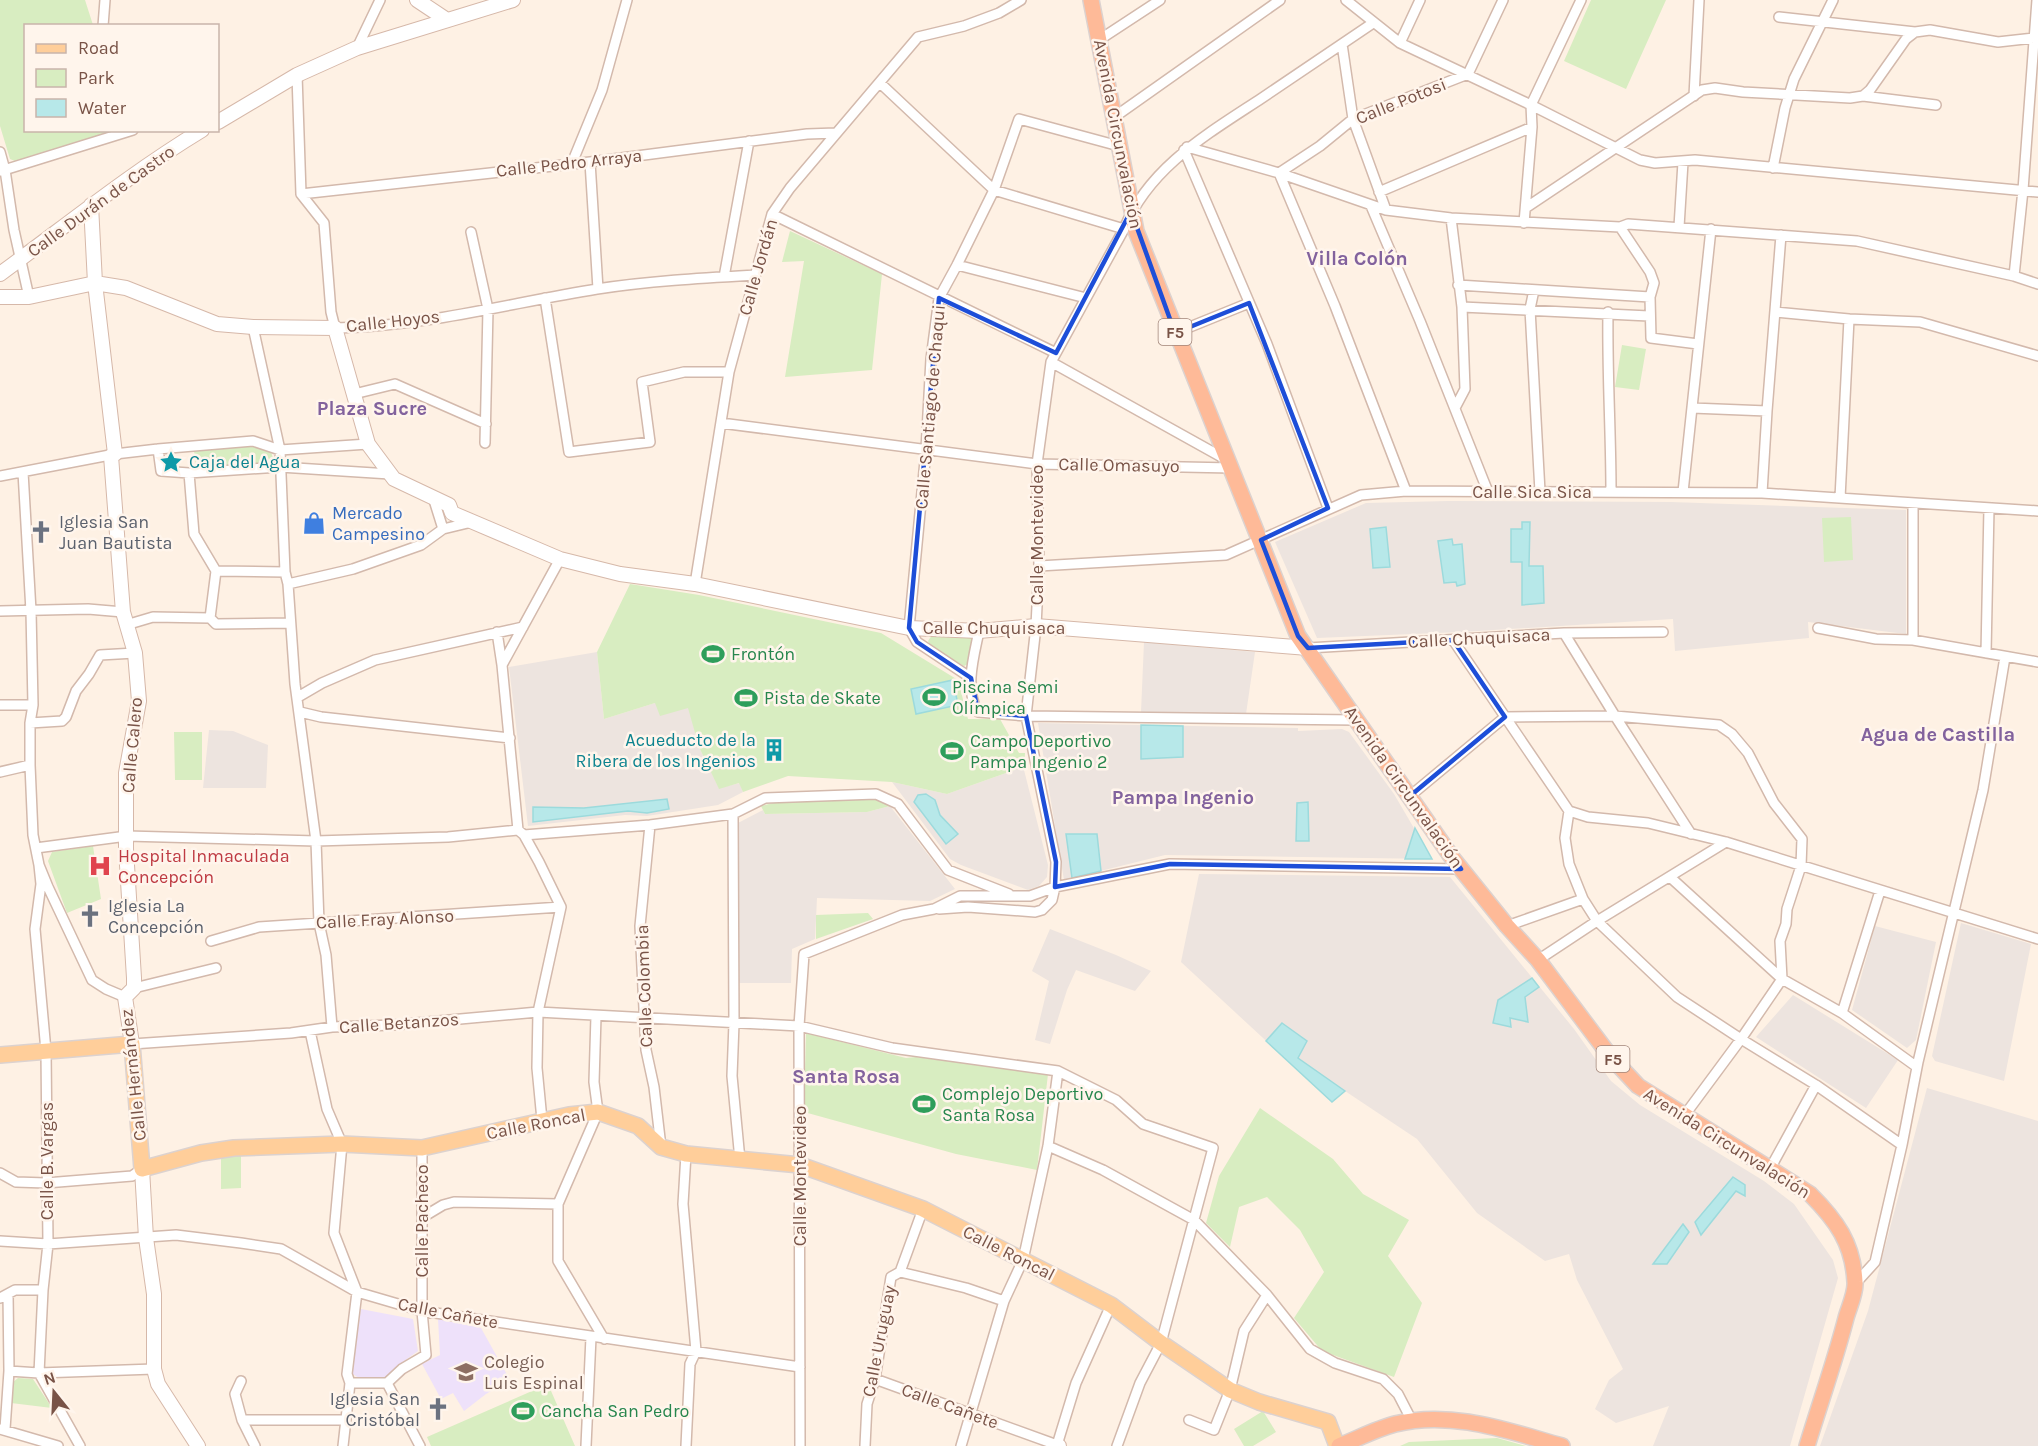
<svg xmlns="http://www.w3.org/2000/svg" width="2038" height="1446" viewBox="0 0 2038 1446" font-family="Karla,sans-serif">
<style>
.industrial{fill:#ede4df}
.education{fill:#eee1fa}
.green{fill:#d8edc1}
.water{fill:#b7e8e9;stroke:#9cdadc;stroke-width:1.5}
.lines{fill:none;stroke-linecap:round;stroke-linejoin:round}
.minor-casing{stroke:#d3b9ac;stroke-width:12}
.secondary-casing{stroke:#d6b8a9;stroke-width:16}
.primary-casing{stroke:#dcd2cf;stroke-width:18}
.trunk-casing{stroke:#dcd2cf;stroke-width:18}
.minor{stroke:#fff;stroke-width:9}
.secondary{stroke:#fff;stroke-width:14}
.primary{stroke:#ffce9a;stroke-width:15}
.trunk{stroke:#feba98;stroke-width:15}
.marked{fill:none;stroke:#1d4ed8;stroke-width:4.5;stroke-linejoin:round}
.labels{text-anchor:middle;stroke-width:5;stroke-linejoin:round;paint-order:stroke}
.shield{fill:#fff5ec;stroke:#a18478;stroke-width:1.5}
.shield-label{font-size:16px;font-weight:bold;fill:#795347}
.street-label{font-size:18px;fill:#795347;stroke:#fff5ec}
.culture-label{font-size:18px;fill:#0d838f;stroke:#fff5ec;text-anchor:start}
.shop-label{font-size:18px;fill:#366cbe;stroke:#fff5ec;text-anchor:start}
.worship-label{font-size:18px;fill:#5b616d;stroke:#fff5ec;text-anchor:start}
.leisure-label{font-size:18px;fill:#27864d;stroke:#fff5ec;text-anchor:start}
.health-label{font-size:18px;fill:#be3a42;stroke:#fff5ec;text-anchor:start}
.education-label{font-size:18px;fill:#785e54;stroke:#fff5ec;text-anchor:start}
.neighbourhood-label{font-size:20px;font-weight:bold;fill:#82629d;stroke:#fff5ec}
</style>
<rect width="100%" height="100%" fill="#fef1e4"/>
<path class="industrial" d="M1448,501l223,1 235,8v124l-98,-12 1,16 -134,13 -2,-32 -212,13 -144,6 -42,-96 91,-39z
M1144,642l111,10 -9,62 -105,-2z
M597,652l7,67 51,-16 34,5 10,39 20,41 21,-5 3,9 -25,13 -71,11 -22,-1 -97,11 -19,-159z
M1038,723l260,5v3l44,-2 7,3 45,62 38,65 -267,-4 -101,25z
M209,730l24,1 35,14 -2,43h-63z
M1020,768l4,2 24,95 -1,12 -8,9 -11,4 -67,-25 -11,-6 -58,-77 55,12z
M890,806l65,83 -25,12 -113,-3 -2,41 -23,10 -1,34h-52l-1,-160 25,-13 2,4 102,-2z
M1199,874l251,3 124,152 37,52 29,24 124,76 30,23 39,56 5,18 -48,168h-137l16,-40 -53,17 -21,-14 14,-29 14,-11 -46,-89 -8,-26 -24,7 -68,-48 -60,-74 -72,-48 -13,11 -151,-140z
M1961,923l70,21 -27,137 -69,-20 -3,-5z
M1875,926l61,16 -20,98 -9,8 -55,-38z
M1050,929l66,26 35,16 -16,20 -59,-21 -9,20 -17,54 -15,-4 14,-59 -17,-10z
M1793,995l105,65 -32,48 -110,-71z
M1927,1088l111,33v325h-218l48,-135z"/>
<path class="education" d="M361,1309l52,10 5,32 -21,15 -11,13 -27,-1 -8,-5z
M438,1319l43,9 29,52 -24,14 -22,17 -11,-18 -12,6 -19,-35 18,-9z"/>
<path class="green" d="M0,0h85l8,25 -67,1v104l86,1 -97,30 -5,-2 -10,-33z
M1591,0h75l-40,89 -62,-28z
M790,231l92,43 -10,96 -87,7 19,-116 -22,1z
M1622,345l24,4 -7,41 -24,-3z
M252,446l19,6 3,9 -3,3 -8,1 -67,2 -2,-16z
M1851,517l2,43 -29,2 -2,-44z
M630,584l69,11 182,38 77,47 10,39h32l19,34h6l-1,17 -4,-2 -73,26 -55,-12 -104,-6 -45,16 -4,-9 -20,6 -20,-42 -11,-39 -28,8 -5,-13 -51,16 -7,-67z
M932,635h33l6,3 1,8 -4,18 -4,2 -33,-19 -3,-6z
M174,732h28v48h-27z
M872,798l10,2 8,6 -23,6 -102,2 -4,-8 12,-3z
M93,846l8,53 -34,14 -19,-52 4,-9z
M868,913l5,6 -57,20v-24z
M806,1033l100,25 10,-1 132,17 -11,96 -81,-16 -152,-42z
M1260,1108l73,51 30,35 46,26 -21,36 34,47 -28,74 -72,-26 -28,-33 30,-46 -24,-42 -33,-33 -28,10 -9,40 -24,-24 13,-47z
M221,1155h20v33l-20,1z
M18,1378l15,1 19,29 -41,-5 1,-20z
M548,1384l27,62h-144l-4,-9z
M1263,1411l13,21 -23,14h-9l-10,-17z
M1497,1438l29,8h-126l9,-4z"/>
<path class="water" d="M1522,522h8l-1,44h14l1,37 -22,2v-43h-11v-33h11z
M1386,527l4,40 -17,1 -3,-39z
M1452,539l1,6 9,-1 3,40 -8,2 -1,-4 -12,1 -6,-42z
M953,680l5,25 -42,9 -5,-25z
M1141,725l42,1v31l-42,2z
M926,794l9,6 5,15 18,19 -12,10 -32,-42 4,-7z
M667,799l2,10 -22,4 -19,-2 -95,11v-15l51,1z
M1308,802l1,39h-13l1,-38z
M1415,828l17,31h-27z
M1066,834h31l4,37 -29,7z
M1532,978l7,9 -14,10 3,25 -18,-4 1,9 -18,-4 5,-23z
M1282,1023l25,18 -9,17 47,33 -13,11 -66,-61z
M1733,1177l12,8v11l-9,-5 -35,44 -6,-13z
M1683,1224l6,8 -22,32h-14z"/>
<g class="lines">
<g class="minor-casing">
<path id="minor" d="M1346,0l54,43 131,62 50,-105
M1779,17l136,15
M103,26l2,-26
M1099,40l61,-40
M1400,43l20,-43
M1342,44l11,75 33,91
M357,48l23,-48
M297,75l4,119 23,29 7,89 4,16c88,-1 175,-25 262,-39 52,-8 106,-11 158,-14
M880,83l114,107 130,39
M1694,96l5,-96
M1863,96l73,9
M1113,118l167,-118
M1187,147l92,26 107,37 65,8 169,9 8,-3 229,17 157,35 24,8
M1184,150l83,194 61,164
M0,152l5,18 9,60 15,67
M590,162l8,127
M572,163l30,-73 25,-90
M1773,168l12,-60 9,-29 39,-79
M1,171l132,-41
M1379,192l153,-65
M301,194l289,-32 217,-28 29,-1
M1371,206l49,115 68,171
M1527,207l175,-117 13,-2 28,4 107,6 13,-2 7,-6 36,-51 9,-7 15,-2 68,12 36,-4
M772,214l284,139
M1451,218l11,89 3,82 -10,19
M1524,223l8,-96 -1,-22 109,55 15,3 40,-3 343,32
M1620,227l30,45 4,11 -4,14 1,41 47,6
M1679,227l4,-65
M471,232l17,77 -3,134
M957,265l129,33
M2014,276l9,-86 14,-190
M724,277l25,-136
M1458,285l192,12
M1534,290l-4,19 10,183
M545,298l24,154 81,-10 -8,-60 42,-10h45
M1462,307l187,9
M1608,312c-1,60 3,120 3,180
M1776,312l73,7 -9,179
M1849,319l71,3 118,34
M253,327l27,123 5,122 3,12 7,100 21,157 3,82 7,32 6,72
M1175,333l74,-30
M1051,362l176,98
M354,394l41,-10 91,40
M1692,408l75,3
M721,423l316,41 195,4
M158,449l3,22 28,2 91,-6 110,7
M23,472l8,139 2,94 -3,18v42l3,70 6,30 9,22 44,93 14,9 19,8
M189,473l5,61 22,37 69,1
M0,476l115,-22 43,-5 95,-8 27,9 88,-6
M1406,491l-71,-185 -56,-133 41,-27 33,-27 115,-45 35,-74
M1683,492l28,-263
M1762,493l5,-82 14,-176
M433,497l10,32
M1039,566l187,-11 135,-60 45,-4 356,2 276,18
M288,584l65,-15 68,-24 22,-16 29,-7
M695,584l34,-212 43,-158 18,-26 128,-151 46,-11 35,-13 22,-13
M0,611l88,-2 35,3
M210,618l6,-47
M126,625l27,-8 57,1 6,6 74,-1
M1818,628l58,11 37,1 125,22
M979,631c-5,25 -15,58 -1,81l48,4 331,4
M497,632l5,33
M1564,633l51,83 76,118
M1453,640l116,171 19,6 60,6 78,19 312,97
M1913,640v-136
M1308,648l256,-15 99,-1
M1986,653l3,-145
M971,678l-54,-36 -8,-14 17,-178 5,-91 8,-61 18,-33 37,-75 25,-71 100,27
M298,697l24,-14 53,-23 148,-33
M0,705h33
M300,712l21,5 189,21
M30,723l32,-2 4,-4 10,-26 13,-17 11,-19 35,-2
M0,772l30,-7
M1410,796l95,-79 110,-1 104,9 13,9 16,19 26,50 28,36 -1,27 -14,43 -1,15 -6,17 2,38 -41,60 -57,77
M1569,811l-4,27 4,26 14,35 14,22 80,76 64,42 75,46 86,60
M733,814l1,209 -2,53 8,84
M650,825l-10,101 6,124 8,37 7,60
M524,835l126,-10 83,-11 32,-16 111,-4 22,10 50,66 61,24
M36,848l91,-12 189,5 132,-4 70,-7
M39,865l2,19 -6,45 11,122 2,193 -5,46 -4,83 41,73
M1670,877l112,102 60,34 75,54
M939,909l29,-2 67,5 7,-2 10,-10 3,-13 1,-25 -30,-146 10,-90 3,-60 -2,-102 14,-102 73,-133c25,-62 85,-96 138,-131 37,-25 74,-50 111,-75
M1507,926l76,-27
M211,941l48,-14 302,-20
M1538,960l59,-39 129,-79
M134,988l82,-20
M1842,1013l38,-122
M596,1016l-2,66 4,30 -40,92v57l46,78
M310,1031l17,78 15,35 -8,89 23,59 -10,82 3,9h37
M132,1044l159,-11 41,-6 62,-2 144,-13 261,14 93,22 166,23 58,29 27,24 70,24 -52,195 -21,40 -23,63
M542,1120l-5,-52 1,-56 23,-105 -22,-45 -15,-27 -6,-5 -16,-165 58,-106
M1048,1146l55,24 91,50 73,75 43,54 25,14 48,16 15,15 14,27
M1771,1167l45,-82
M0,1173l16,9 30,1 86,-7 10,-7
M423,1217l20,-12 11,-3 104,2
M0,1241l48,3 128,-9 65,8 40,6 76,43 65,19 378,56
M900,1272l66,16 38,13
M1855,1284l20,-22 27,-117 16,-83 65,-272 22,-133
M0,1298l15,-8h28
M9,1371l30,2 115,-4
M875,1379l182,66 19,-62 35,-78
M241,1381l-6,13 7,26 13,26
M242,1420h104
M1189,1420l25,10 16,-40 14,-59 23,-36
M0,1429l58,17
M5,1429l4,-58 -1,-77
M343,1446l7,-63
M420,1446l-33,-63 15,-14 24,-14 -4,-44v-163
M586,1446l5,-109
M686,1446l4,-82 6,-13 -13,-147 3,-50
M800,1446l-1,-420 5,-72 98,-39 32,-6 26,-13h70l25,-9 115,-23 291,5
M865,1446l2,-42 8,-25 16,-102 9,-5 23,-63
M961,1446l43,-145 19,-41 25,-114 10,-75"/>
</g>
<g class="secondary-casing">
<path id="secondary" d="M417,0l30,20
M218,122l79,-47 60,-27 156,-48
M91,205l4,78 20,171
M0,274c67,-49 131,-101 202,-144
M0,297h29l66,-14 31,5 91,36 36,3 82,1 33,116 26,35 55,26 3,8 108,46 60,15 75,10 214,44 70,3 57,-5 272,22
M111,456l12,156 12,41 4,48 -13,72v76l8,129v10l-9,9 7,47
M142,1169l4,69 8,56v75l4,15 40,62
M1056,1446h3"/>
</g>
<g class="primary-casing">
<path id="primary" d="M0,1055l132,-11 10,125 59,-16 33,-5 108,-4 80,4 147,-33 29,-3 40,14 23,21 25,7 114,11 123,44 188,96 50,38 69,47 29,12 69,20 9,24"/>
</g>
<g class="trunk-casing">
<path id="trunk" d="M1091,0l45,231 162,405 155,223 54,67 31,34 72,96 28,30 172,108c26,26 43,49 45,88 1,11 -6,25 -9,36 -11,43 -26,85 -39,128
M1339,1446c18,-7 37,-17 56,-22 57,-14 113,7 167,22"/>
</g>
<use href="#minor" class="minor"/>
<use href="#secondary" class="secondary"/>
<use href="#primary" class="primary"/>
<use href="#trunk" class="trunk"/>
</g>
<path class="marked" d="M1131,211l44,122 74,-30 79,205 -67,32 37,96 10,12 145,-8 52,77 -95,79 51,73 -291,-5 -115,23 1,-25 -30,-146 -48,-4 -7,-34 -54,-36 -8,-14 30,-330 117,55z"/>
<defs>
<g id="sight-bare" transform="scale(1.8)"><path d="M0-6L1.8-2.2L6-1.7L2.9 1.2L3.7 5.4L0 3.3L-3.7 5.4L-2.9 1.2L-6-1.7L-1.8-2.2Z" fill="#0f9aa8" stroke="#fff5ec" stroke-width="2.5" paint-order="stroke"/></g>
<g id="shop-bare" transform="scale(1.8)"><path d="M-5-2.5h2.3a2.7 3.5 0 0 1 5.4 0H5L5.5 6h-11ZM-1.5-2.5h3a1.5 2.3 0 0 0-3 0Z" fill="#3f7fe0" stroke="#fff5ec" stroke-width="2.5" paint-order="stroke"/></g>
<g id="church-bare" transform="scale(1.8)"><path d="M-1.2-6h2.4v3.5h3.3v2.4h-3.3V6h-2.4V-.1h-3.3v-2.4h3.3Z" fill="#6b7280" stroke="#fff5ec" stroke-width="2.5" paint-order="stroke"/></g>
<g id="stadium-bare" transform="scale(1.8)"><path d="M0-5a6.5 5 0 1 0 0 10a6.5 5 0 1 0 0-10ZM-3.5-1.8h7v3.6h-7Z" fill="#2e9e5b" stroke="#fff5ec" stroke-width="2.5" paint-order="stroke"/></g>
<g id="building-bare" transform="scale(1.8)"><path d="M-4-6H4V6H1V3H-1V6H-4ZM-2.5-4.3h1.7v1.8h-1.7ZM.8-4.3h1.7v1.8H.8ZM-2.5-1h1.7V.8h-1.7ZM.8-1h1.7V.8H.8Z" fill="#0f9aa8" stroke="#fff5ec" stroke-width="2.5" paint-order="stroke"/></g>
<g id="hospital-bare" transform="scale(1.8)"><path d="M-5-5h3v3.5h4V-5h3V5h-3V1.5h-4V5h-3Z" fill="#e0444e" stroke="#fff5ec" stroke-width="2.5" paint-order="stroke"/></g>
<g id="school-bare" transform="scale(1.8)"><path d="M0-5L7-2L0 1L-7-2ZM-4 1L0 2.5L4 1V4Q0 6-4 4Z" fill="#8d6e63" stroke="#fff5ec" stroke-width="2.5" paint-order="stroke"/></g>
</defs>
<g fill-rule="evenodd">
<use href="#sight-bare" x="171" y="462"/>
<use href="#shop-bare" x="314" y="523"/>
<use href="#church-bare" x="41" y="532"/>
<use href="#stadium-bare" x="713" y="654"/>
<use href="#stadium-bare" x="934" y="697"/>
<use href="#stadium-bare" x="746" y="698"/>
<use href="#building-bare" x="774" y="750"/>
<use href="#stadium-bare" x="952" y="751"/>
<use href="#hospital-bare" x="100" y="866"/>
<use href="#church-bare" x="90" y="916"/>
<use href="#stadium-bare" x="924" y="1104"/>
<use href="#school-bare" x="466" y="1372"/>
<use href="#church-bare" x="438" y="1409"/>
<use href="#stadium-bare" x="523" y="1411"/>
</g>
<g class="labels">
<g class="shield">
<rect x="1158.5" y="319" width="33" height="26" rx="4.5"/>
<rect x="1596.5" y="1046" width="33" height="26" rx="4.5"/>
</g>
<g class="shield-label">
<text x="1175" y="338">F5</text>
<text x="1613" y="1065">F5</text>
</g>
<g class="street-label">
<text transform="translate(1401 101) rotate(-22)" y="6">Calle Potosi</text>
<text transform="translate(1118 134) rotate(79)" y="6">Avenida Circunvalación</text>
<text transform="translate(569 163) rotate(-6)" y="6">Calle Pedro Arraya</text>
<text transform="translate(101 201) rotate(-36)" y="6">Calle Durán de Castro</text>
<text transform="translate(758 267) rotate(-74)" y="6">Calle Jordán</text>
<text transform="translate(393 321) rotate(-6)" y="6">Calle Hoyos</text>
<text transform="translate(930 407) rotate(-85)" y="6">Calle Santiago de Chaqui</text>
<text transform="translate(1119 465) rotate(1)" y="6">Calle Omasuyo</text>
<text x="1532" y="498">Calle Sica Sica</text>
<text transform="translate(1037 535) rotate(-90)" y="6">Calle Montevideo</text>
<text x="994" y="634">Calle Chuquisaca</text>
<text transform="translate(1479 638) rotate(-3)" y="6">Calle Chuquisaca</text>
<text transform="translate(132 745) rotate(-85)" y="6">Calle Calero</text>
<text transform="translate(1404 787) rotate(55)" y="6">Avenida Circunvalación</text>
<text transform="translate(385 919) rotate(-3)" y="6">Calle Fray Alonso</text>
<text transform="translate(644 986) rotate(-92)" y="6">Calle Colombia</text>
<text transform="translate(399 1023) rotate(-4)" y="6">Calle Betanzos</text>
<text transform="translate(133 1075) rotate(-96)" y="6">Calle Hernández</text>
<text transform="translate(536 1124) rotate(-11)" y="6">Calle Roncal</text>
<text transform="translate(1727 1143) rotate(32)" y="6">Avenida Circunvalación</text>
<text transform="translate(47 1161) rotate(-90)" y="6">Calle B. Vargas</text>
<text transform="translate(800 1176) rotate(-90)" y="6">Calle Montevideo</text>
<text transform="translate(422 1221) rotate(-90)" y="6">Calle Pacheco</text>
<text transform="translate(1009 1253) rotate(27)" y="6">Calle Roncal</text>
<text transform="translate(448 1313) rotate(11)" y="6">Calle Cañete</text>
<text transform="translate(879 1341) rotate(-79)" y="6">Calle Uruguay</text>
<text transform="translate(950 1406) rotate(20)" y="6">Calle Cañete</text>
</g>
<g class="culture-label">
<text x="189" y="468">Caja del Agua</text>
<text x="756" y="746" text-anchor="end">Acueducto de la<tspan x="756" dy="21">Ribera de los Ingenios</tspan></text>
</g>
<g class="shop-label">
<text x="332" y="519">Mercado<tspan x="332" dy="21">Campesino</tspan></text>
</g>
<g class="worship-label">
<text x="59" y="528">Iglesia San<tspan x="59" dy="21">Juan Bautista</tspan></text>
<text x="108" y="912">Iglesia La<tspan x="108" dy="21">Concepción</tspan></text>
<text x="420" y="1405" text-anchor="end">Iglesia San<tspan x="420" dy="21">Cristóbal</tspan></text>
</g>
<g class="leisure-label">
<text x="731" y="660">Frontón</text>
<text x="952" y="693">Piscina Semi<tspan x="952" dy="21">Olímpica</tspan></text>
<text x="764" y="704">Pista de Skate</text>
<text x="970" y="747">Campo Deportivo<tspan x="970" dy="21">Pampa Ingenio 2</tspan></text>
<text x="942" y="1100">Complejo Deportivo<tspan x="942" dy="21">Santa Rosa</tspan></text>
<text x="541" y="1417">Cancha San Pedro</text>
</g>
<g class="health-label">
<text x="118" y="862">Hospital Inmaculada<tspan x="118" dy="21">Concepción</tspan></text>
</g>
<g class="education-label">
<text x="484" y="1368">Colegio<tspan x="484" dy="21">Luis Espinal</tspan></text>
</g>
<g class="neighbourhood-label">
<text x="1357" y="265">Villa Colón</text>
<text x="372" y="415">Plaza Sucre</text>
<text x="1938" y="741">Agua de Castilla</text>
<text x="1183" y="804">Pampa Ingenio</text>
<text x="846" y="1083">Santa Rosa</text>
</g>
</g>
<rect x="24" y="24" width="195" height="108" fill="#fff5ec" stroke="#c9b4aa" stroke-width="1.5"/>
<rect x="36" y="44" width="30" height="9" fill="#ffce9a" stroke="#c9b4aa" stroke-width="1.5"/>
<text x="78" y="54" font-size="18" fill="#795347">Road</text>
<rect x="36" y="69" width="30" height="18" fill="#d8edc1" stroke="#c9b4aa" stroke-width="1.5"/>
<text x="78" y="84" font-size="18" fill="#795347">Park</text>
<rect x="36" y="99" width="30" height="18" fill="#b7e8e9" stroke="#c9b4aa" stroke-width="1.5"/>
<text x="78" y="114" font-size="18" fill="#795347">Water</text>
<g transform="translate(54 1392) rotate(342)" stroke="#fff5ec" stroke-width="4.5" paint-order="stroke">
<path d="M0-4.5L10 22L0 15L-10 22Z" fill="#795347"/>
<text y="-9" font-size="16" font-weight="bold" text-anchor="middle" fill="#795347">N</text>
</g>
</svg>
